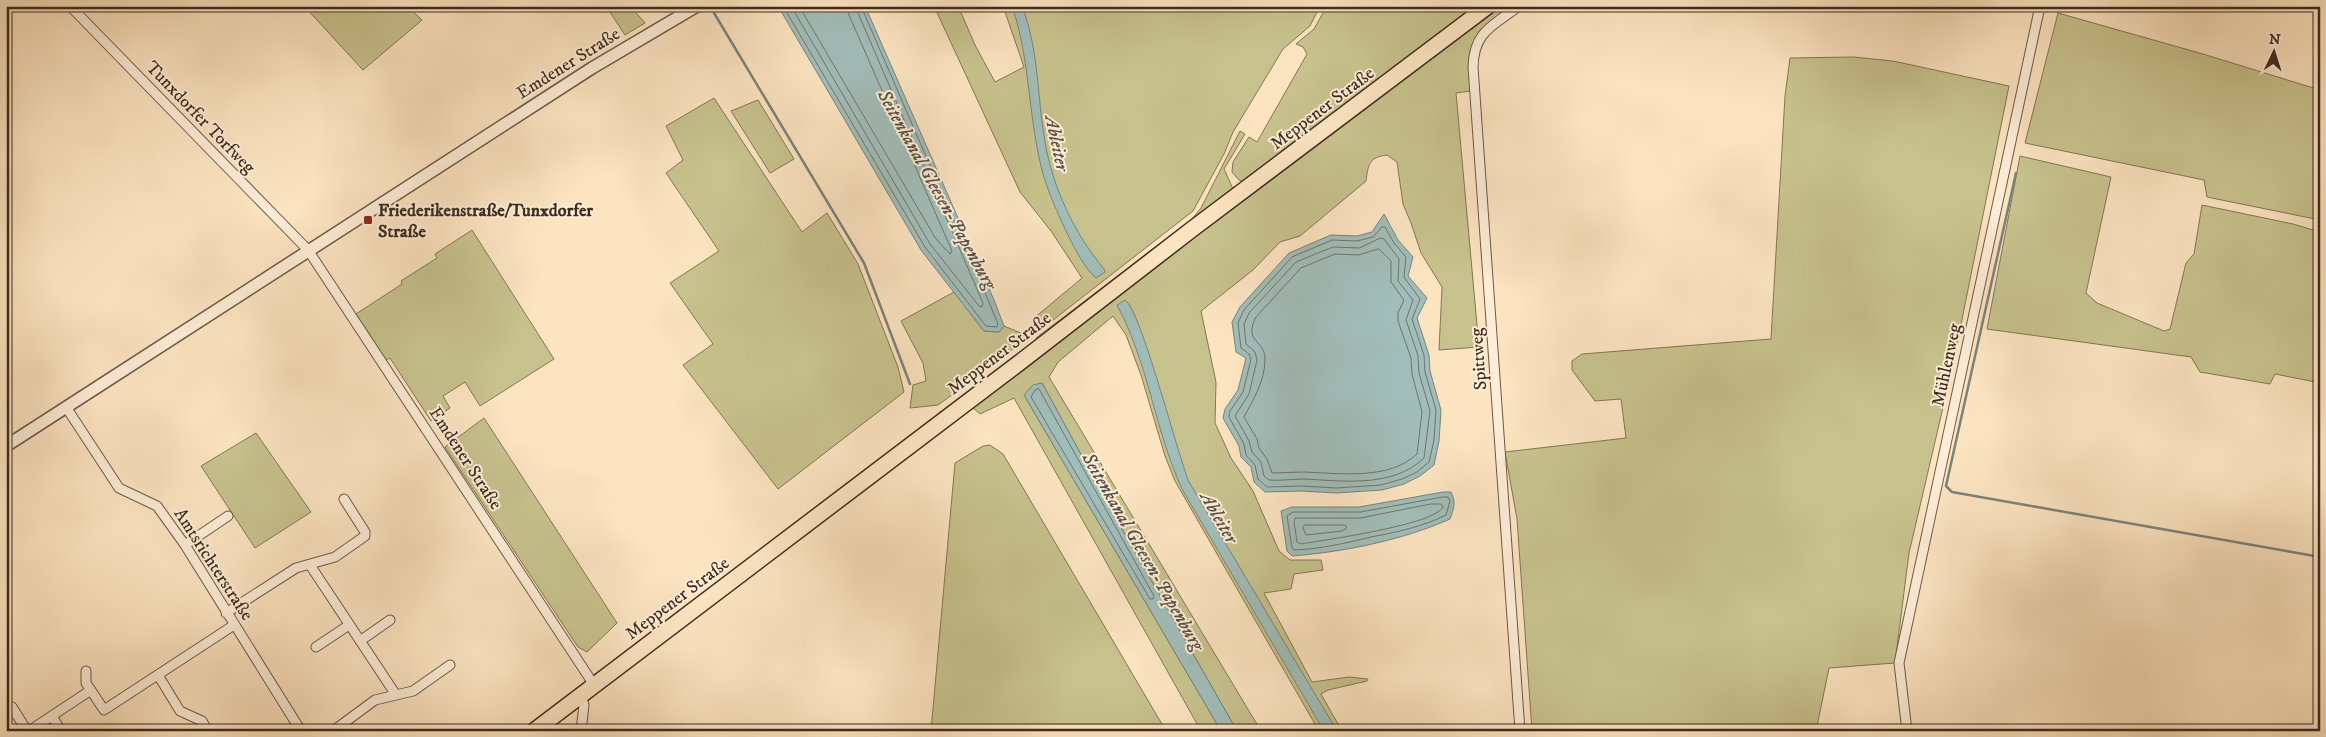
<svg xmlns="http://www.w3.org/2000/svg" width="2326" height="737" viewBox="0 0 2326 737" font-family="'IM FELL DW Pica',serif">
<style>
.green{fill:#c7c28d;stroke:#837655}
.water{fill:#a1bdb9;stroke:#7a837b}
.lines{fill:none;stroke-linecap:round;stroke-linejoin:round}
.shore{stroke:#70746b;stroke-width:1}
.stream{stroke:#7a837b;stroke-width:2.5}
.minor-casing{stroke:#6e5946;stroke-width:11}
.tertiary-casing{stroke:#6e5946;stroke-width:14}
.primary-casing{stroke:#3f2b1d;stroke-width:18}
.minor{stroke:#fdedd7;stroke-width:9}
.tertiary{stroke:#fdedd7;stroke-width:11}
.primary{stroke:#fce4c1;stroke-width:15}
.poi-dot{fill:#8f2418;stroke:#fdedd7;stroke-width:2}
.labels{text-anchor:middle;stroke-width:4;stroke-linejoin:round;paint-order:stroke}
.street-label{font-size:18px;fill:#3f2b1d;stroke:#fdedd7}
.poi-label{font-size:18px;font-weight:bold;fill:#3f2b1d;stroke:#fdedd7;text-anchor:start}
.water-label{font-size:19px;font-style:italic;fill:#585044;stroke:#fdedd7}
</style>
<rect width="100%" height="100%" fill="#fce4c1"/>
<filter id="stains"><feTurbulence type="fractalNoise" baseFrequency=".004" numOctaves="4"/><feColorMatrix values="0 0 0 0 .2 0 0 0 0 .09 0 0 0 0 .02 0 0 0 .5 -.17"/></filter>
<radialGradient id="worn" r=".72"><stop offset=".6" stop-color="#630" stop-opacity="0"/><stop offset="1" stop-color="#630" stop-opacity=".3"/></radialGradient>
<path class="green" d="M304,6h103l15,14 -59,50z
M606,6h24l15,17 -20,12z
M934,6h24l18,41 19,35 29,-15 -21,-61h317l-10,20 -27,23 -50,83 -9,22 -31,57 -154,120 -6,-12 49,-41 -31,-47 -31,-39z
M1327,6h149l-231,176 -6,-2 -7,-8 1,-10 16,-25 8,5 50,-88 -4,-7 -7,-3 18,-15z
M1497,6h16c-44,33 -45,30 -42,85l-15,2 23,254 -40,3 3,-63 -21,-34 -10,-30 -8,-19 -6,-42 -10,-7c-18,2 -19,10 -21,26l-66,55 -20,6 -27,28 -52,41 15,71 -1,41 16,35 22,33 26,60 11,9h31l2,10 -29,4 -3,15 -27,4 48,89 37,-5 19,2 -1,2 -39,9 -7,4 21,37h-23l-144,-250 -10,-25 -24,-81 -15,-40 -13,-19 -55,46 -9,15 212,354h-24l-123,-216 -72,-132 -18,12 197,336h-20l-187,-333 -34,16 -8,-7 76,-56 -3,-4 113,-81 25,-23z
M2058,13l145,41 117,36v130l-113,-23 -3,-17 -179,-37z
M1853,57l40,4 116,25 -57,283 -43,184 -14,110 -66,5 -13,63 -22,-5 -1,5h-261l-15,-212 -12,-67 121,-14 -5,-39 -26,2 -23,-31v-9l10,-7 189,-15 14,-243 5,-38z
M714,98l88,134 25,-19 31,51 40,103 6,25 -126,97 -95,-124 30,-21 -43,-61 49,-32 -53,-78 17,-13 -17,-34z
M758,100l36,59 -24,14 -39,-62z
M1240,131l5,3 -21,35 10,22 -197,148 -1,-1 155,-118 10,-12z
M2020,156l91,21 -25,116 11,10 67,28 6,-2 16,-66 8,-9 8,-49 91,19 27,8v151l-45,-9 -5,10 -70,-12 -9,-15 -204,-28z
M472,230l82,129 -74,47 -15,-24 -22,14 7,12 -19,13 -41,-63 -4,2 -30,-46 46,-30 -1,-3 36,-23 -2,-4z
M954,292l30,39 15,1 5,-6 24,10 -28,24 -62,45 -28,3 3,-23 13,-4 -3,-18 -22,-42z
M484,418l133,205 -30,29 -9,-5 -133,-200z
M256,433l55,79 -56,36 -54,-82z
M990,445l13,9 163,277h-235l24,-268 28,-17z"/>
<path class="water" d="M778,6h87l129,294 10,26 -5,6 -15,-1 -63,-81z
M1012,6h10c17,44 15,90 23,136 8,46 29,91 59,127l1,3 -9,6c-12,-11 -20,-27 -27,-41 -11,-22 -22,-47 -28,-71 -13,-53 -11,-107 -29,-160z
M1384,214l14,26 15,17 -5,19 19,22 -10,20 12,37 1,16 11,39 -2,31 -5,24 -14,11 -16,8 -22,6 -46,3 -34,-2 -37,1 -11,-10 -3,-15 -10,-10 -2,-11 -16,-28 2,-9 13,-19 8,-32 -10,-6 -4,-30 8,-15 49,-54 42,-18 26,1 15,-4z
M1125,300c16,10 52,153 64,182l148,249h-13l-141,-240c-28,-59 -34,-126 -65,-184l-1,-2z
M1042,383l72,132 123,216h-16l-197,-336 9,-10z
M1443,492h8c5,10 3,16 -1,27 -47,21 -106,33 -158,37l-5,-5 -6,-40 11,-4h67z"/>
<g class="lines">
<path class="shore" d="M783,6l142,241 61,79 11,1 1,-3 -9,-22 -128,-296
M791,6l139,238 49,62 3,1 1,-4 -128,-297
M799,6l137,233 14,15 2,-3 -103,-236 -2,-9
M1382,227h3l9,16 12,14 -2,20 16,22 -8,20 12,36 1,17 11,38 -2,30 -5,22 -12,10 -15,7 -21,6 -45,3 -34,-2 -35,1 -9,-8 -3,-14 -9,-10 -2,-11 -15,-27 1,-6 13,-19 8,-33 -2,-5 -8,-6 -3,-25 6,-13 48,-53 40,-17 25,1 16,-4z
M1381,238l3,1 15,20 -1,22 15,19 -7,20 12,36 1,17 11,38 -6,47c-31,30 -81,23 -120,21 -12,0 -24,2 -35,1l-5,-4 -3,-14 -9,-10 -3,-11 -14,-25 14,-22 8,-34 -2,-8 -9,-8 -2,-20 5,-11 47,-51 37,-15 26,1z
M1379,249l12,12v21l13,18 -6,13v8l13,37 1,16 10,38 -5,42c-29,27 -78,19 -114,18 -10,0 -21,1 -31,1l-5,-14 -8,-11 -2,-9 -13,-22c10,-19 21,-36 21,-58 0,-19 -22,-17 -9,-42l45,-49 34,-14 23,1z
M1039,389l115,207 -1,3h-3l-119,-202 4,-7z
M1443,497h5l2,4 -4,14c-24,12 -49,17 -75,22 -25,6 -50,12 -77,13l-2,-2 -5,-32 6,-4h67z
M1431,504h10l2,3c-9,18 -119,33 -142,37l-4,-2 -3,-21 1,-3h65z
M1305,525h40l2,3 -5,3 -36,4 -3,-7z"/>
<path class="stream" d="M714,13l150,250 46,121
M2016,173l-70,313 6,6 368,65"/>
<g class="minor-casing">
<path id="minor" d="M70,6l238,244 286,435
M1519,6c-26,20 -45,25 -46,61l47,664
M66,407l53,81 38,18 28,39 116,186
M185,545l43,-29
M310,565l86,130
M226,613l70,-45 39,-11 30,-21v-4l-21,-33
M360,641l30,-21
M316,647l33,-22
M86,671v12l18,27 130,-85
M158,675l22,36 22,10 6,10
M12,707l15,24
M52,716l9,15
M29,731l62,-41
M333,731l42,-31 38,-9 37,-26
M581,731l3,-26 -3,-9
M1907,731l-8,-68 141,-657"/>
</g>
<g class="tertiary-casing">
<path id="tertiary" d="M6,446l586,-378 105,-62"/>
</g>
<g class="primary-casing">
<path id="primary" d="M534,731l485,-368 172,-133 297,-224"/>
</g>
<use href="#minor" class="minor"/>
<use href="#tertiary" class="tertiary"/>
<use href="#primary" class="primary"/>
</g>
<rect class="poi-dot" x="363" y="215" width="10" height="10" rx="2.5"/>
<g class="labels">
<g class="street-label">
<text transform="translate(568 63) rotate(-32)" y="6">Emdener Straße</text>
<text transform="translate(1322 108) rotate(-37)" y="6">Meppener Straße</text>
<text transform="translate(201 117) rotate(46)" y="6">Tunxdorfer Torfweg</text>
<text transform="translate(999 353) rotate(-37)" y="6">Meppener Straße</text>
<text transform="translate(1478 359) rotate(-94)" y="6">Spittweg</text>
<text transform="translate(1946 365) rotate(-78)" y="6">Mühlenweg</text>
<text transform="translate(466 458) rotate(57)" y="6">Emdener Straße</text>
<text transform="translate(214 564) rotate(57)" y="6">Amtsrichterstraße</text>
<text transform="translate(677 598) rotate(-37)" y="6">Meppener Straße</text>
</g>
<g class="poi-label">
<text x="378" y="216">Friederikenstraße/Tunxdorfer<tspan x="378" dy="21">Straße</tspan></text>
</g>
<g class="water-label">
<text transform="translate(1058 143) rotate(78)" y="7">Ableiter</text>
<text transform="translate(938 189) rotate(61)" y="7">Seitenkanal Gleesen-Papenburg</text>
<text transform="translate(1220 517) rotate(60)" y="7">Ableiter</text>
<text transform="translate(1144 551) rotate(60)" y="7">Seitenkanal Gleesen-Papenburg</text>
</g>
</g>
<rect width="2326" height="737" fill="none" stroke="#fce4c1" stroke-width="25"/>
<rect x="8" y="8" width="2311" height="722" fill="none" stroke="#3f2b1d" stroke-width="2.5"/>
<rect x="12" y="12" width="2301" height="712" fill="none" stroke="#3f2b1d"/>
<g transform="translate(2274 52) rotate(4)" stroke="#fdedd7" stroke-width="4" paint-order="stroke">
<path d="M0-4L9 19L0 12L-9 19Z" fill="#3f2b1d"/>
<text y="-8" font-size="14" font-weight="bold" text-anchor="middle" fill="#3f2b1d">N</text>
</g>
<rect width="100%" height="100%" filter="url(#stains)"/>
<rect width="100%" height="100%" fill="url(#worn)"/>
</svg>
